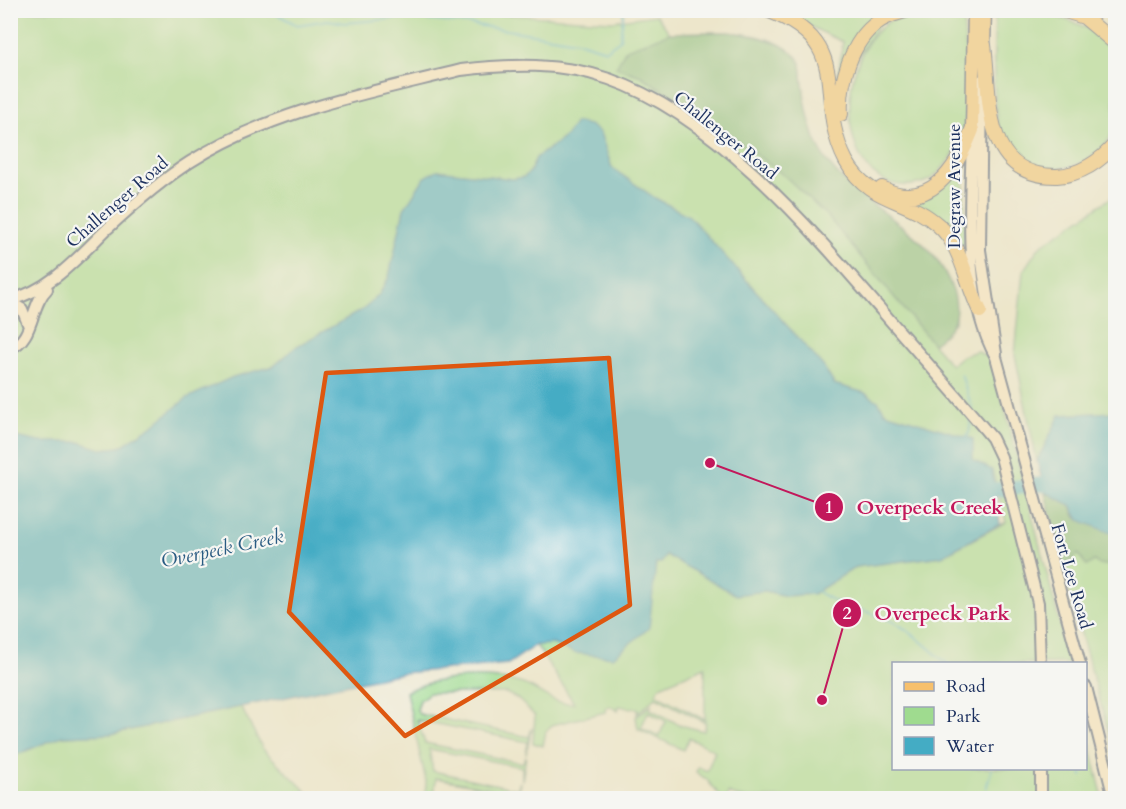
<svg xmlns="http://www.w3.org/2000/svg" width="1126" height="809" viewBox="0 0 1126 809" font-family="Cardo,serif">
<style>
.green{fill:#9fdb8f;stroke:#5d8576;stroke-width:1.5;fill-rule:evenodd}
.forest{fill:#7fbb7a;stroke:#4d756c;stroke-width:1.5}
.water{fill:#44acc4;stroke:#306e91;stroke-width:1.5}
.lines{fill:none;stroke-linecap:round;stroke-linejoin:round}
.stream{stroke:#44acc4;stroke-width:2}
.river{stroke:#44acc4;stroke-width:15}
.secondary-casing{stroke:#3a4a6e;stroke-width:14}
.primary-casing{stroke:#3a4a6e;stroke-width:15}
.highway-casing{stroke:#3a4a6e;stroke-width:16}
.secondary{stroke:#fce6c4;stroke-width:10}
.primary{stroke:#f7c06c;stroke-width:12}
.highway{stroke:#f7c06c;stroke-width:14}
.marked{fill:none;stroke:#de5710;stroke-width:4.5;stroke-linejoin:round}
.labels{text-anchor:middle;stroke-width:4.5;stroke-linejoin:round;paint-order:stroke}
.street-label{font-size:18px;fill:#1b2f5e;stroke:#f6f6f2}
.water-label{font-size:20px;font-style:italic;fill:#295b82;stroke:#f6f6f2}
.leader{fill:none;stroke:#c2185b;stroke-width:2}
.callout-dot{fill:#c2185b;stroke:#f6f6f2;stroke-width:2}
.mark-label{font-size:18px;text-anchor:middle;font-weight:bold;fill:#fff}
.callout-label{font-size:20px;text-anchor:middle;font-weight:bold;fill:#c2185b;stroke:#f6f6f2;stroke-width:4.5;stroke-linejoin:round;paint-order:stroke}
</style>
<rect width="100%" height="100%" fill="#f6f6f2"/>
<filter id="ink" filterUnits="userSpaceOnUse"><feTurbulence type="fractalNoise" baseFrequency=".0167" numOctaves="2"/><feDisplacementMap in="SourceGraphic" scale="12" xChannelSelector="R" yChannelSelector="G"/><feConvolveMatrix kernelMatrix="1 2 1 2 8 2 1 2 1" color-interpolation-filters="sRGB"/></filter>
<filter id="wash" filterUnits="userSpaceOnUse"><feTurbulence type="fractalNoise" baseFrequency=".008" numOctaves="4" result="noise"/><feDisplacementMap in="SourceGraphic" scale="24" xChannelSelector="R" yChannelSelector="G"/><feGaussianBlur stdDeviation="1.35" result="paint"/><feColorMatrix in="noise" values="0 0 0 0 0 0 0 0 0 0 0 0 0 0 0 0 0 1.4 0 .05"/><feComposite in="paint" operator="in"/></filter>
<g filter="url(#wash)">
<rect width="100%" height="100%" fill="#ede6cb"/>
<path class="green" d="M428,10l184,11 44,-6 14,18c38,-1 107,-8 131,30 2,31 8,76 28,101 42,55 131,74 126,158l-22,22 18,21 11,-9 15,-5 12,7 7,17 74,288 -176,1v104h192v-39l17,69h-361l-14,-5 -1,5 -6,-1 -14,-17 -11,-8 2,-5 9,4 8,-20 -26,-13 -6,12 -45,-21 -2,-12 15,-12 -1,4 30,16 24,6 2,-8 -50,-26 -19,17 1,-5 -19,-3 -1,5 -8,-5 -5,2 1,4 -54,13 -6,6 -3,15 -10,-3 2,-27 -17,-17 -12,-6h-77l-9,7 -3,10 2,4 110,23 3,-9 -6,26 2,-12 -111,-22 8,23 97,20 4,-7 -4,25v-14l-93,-18 4,22 84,18 3,-7 -2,16 -2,-5 -80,-15 -2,20h-9l1,-17 -20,-89c27,-16 87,-18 117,-8 18,6 30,22 51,19l-38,-58 17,-1 23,9 80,-90 11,-8 69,39 29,-3 21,5 27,-2 43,-27 86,-11 64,-34 -14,-51 -19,-10v-22l-88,-27 -7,-11 -13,-8 -31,-9 -11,-18 -134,-150 -34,-18 -43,-30 -12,-35 -35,4 -29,21 -6,14 -6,5 -11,2 -76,-9 -33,39 -15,68 -10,18 -15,14 -67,37 -23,20 -41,11 -113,70 -19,2 -22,-7h-40l-28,-6 -1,-425zM705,667v53l-49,-26 4,-8zM648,712l18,9 -7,15 -18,-8z
M886,12l-51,80 8,-50 -61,-29z
M1044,14c27,6 65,16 71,48 3,11 0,25 0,36 0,18 2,33 -10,47 -28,33 -83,31 -103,-8 -11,-21 -8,-97 -7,-122z
M917,15h46c2,39 11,86 -1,123 -4,13 -25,40 -37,44 -88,27 -98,-123 -34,-162 7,-4 18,-4 26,-5z
M964,167l1,93 -15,-30 -53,-31 46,-13z
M1115,195v217l-55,3 -23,46 -22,-106 8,-84 16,-24z
M1045,492l70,41v222l-52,-185z
M241,707l22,42 50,49h-302v-41l51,-21 49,-2z"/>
<path class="forest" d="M729,32c25,3 58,9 72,31 2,31 8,76 28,101 37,49 106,66 125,130 6,24 -2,36 -21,50l-106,-128 -40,-38 -70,-53 -76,-49 -25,-9 10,-18 44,-16z
M1045,492l26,13 4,11 40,17v33l-17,-2 -4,-3 -7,5 -9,-12 -9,8 -7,1z"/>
<path class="water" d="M575,122l14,3 11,8 12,35 43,30 34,18 134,150 11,18 31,9 13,8 7,11 88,27v21l19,10 8,54 -58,32 -86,11 -43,27 -27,2 -21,-5 -29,4 -70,-40 -5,8h-5l-7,65 -36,29 -38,-4 -22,-9 -17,1 -28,19 -106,9 -291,61 -49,2 -51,21v-321l28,6h40l22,7 19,-2 35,-23 32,-26 46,-21 41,-11 23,-20 67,-37 15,-14 10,-18 15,-68 20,-31 13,-8 76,9 11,-2 6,-5 6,-14 29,-21z
M1115,412l1,121 -3,1 -34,-14 -8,-15 -26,-13 -8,-31 23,-46z"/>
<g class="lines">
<path class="stream" d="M269,10l28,15 31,-5 17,3 57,-5 67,6 108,17 29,9 14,-10 4,-30
M961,374l11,34
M965,440l4,-7 2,-13
M817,591c21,16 47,18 70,28 24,10 41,30 61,45
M1081,768l1,8
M986,789l6,-21"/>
<path class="river" d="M975,492l87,-10"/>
</g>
</g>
<g filter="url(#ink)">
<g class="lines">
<g class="secondary-casing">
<path id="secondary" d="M982,80l-2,170 16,104
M972,134c-1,68 -11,161 24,223l84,307
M10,300c41,-10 69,-44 98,-72 26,-24 52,-47 82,-66 82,-52 178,-69 271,-92 50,-6 100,-8 148,9 105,36 202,150 273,232 37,43 74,84 110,127l9,19 37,146 2,61
M10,302l12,7 6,15
M10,348c24,-8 20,-43 37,-59
M1086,687l28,111
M1041,768v30"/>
</g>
<g class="primary-casing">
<path id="primary" d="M984,45l1,-35
M972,130l2,-120"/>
</g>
<g class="highway-casing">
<path id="highway" d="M767,10c91,35 45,86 79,151 23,42 61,36 92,64 24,20 28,59 42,86
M1062,10l22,7 32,27
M984,45c7,51 -3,132 73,131 23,-1 44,-15 59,-33
M841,114c-2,-31 10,-73 37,-92 9,-7 19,-8 30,-12
M882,188c47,25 75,-20 90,-58"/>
</g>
<use href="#secondary" class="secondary"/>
<use href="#primary" class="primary"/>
<use href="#highway" class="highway"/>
</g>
</g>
<path d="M0 0H1126V809H0ZM609,358l21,247 -225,131 -116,-124 37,-239z" fill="#ede6cb" fill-opacity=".55" fill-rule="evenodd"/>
<path class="marked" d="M609,358l21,247 -225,131 -116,-124 37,-239z"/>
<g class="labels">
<g class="street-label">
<text transform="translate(726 135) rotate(39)" y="6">Challenger Road</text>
<text transform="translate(954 186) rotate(-90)" y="6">Degraw Avenue</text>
<text transform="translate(117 202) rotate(-41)" y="6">Challenger Road</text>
<text transform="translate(1072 576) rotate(74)" y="6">Fort Lee Road</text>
</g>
<g class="water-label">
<text transform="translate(222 548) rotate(-12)" y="7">Overpeck Creek</text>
</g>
</g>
<path class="leader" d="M710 463L829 507M822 700L847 613"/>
<g class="callout-dot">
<circle cx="710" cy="463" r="6"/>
<circle cx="822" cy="700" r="6"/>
<circle cx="829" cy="507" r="15"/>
<circle cx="847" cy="613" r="15"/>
</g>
<g class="mark-label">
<text x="829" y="513">1</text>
<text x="847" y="619">2</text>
</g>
<g class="callout-label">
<text x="930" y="514">Overpeck Creek</text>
<text x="942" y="620">Overpeck Park</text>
</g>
<rect width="1126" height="809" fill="none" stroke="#f6f6f2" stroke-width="36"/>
<rect x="892" y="662" width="195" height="108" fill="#f6f6f2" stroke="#9ea6b7" stroke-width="1.5"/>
<rect x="904" y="682" width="30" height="9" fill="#f7c06c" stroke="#9ea6b7" stroke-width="1.5"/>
<text x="946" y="692" font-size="18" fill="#1b2f5e">Road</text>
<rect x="904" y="707" width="30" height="18" fill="#9fdb8f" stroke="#9ea6b7" stroke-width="1.5"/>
<text x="946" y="722" font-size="18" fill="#1b2f5e">Park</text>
<rect x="904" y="737" width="30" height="18" fill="#44acc4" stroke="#9ea6b7" stroke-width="1.5"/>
<text x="946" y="752" font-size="18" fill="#1b2f5e">Water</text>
</svg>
